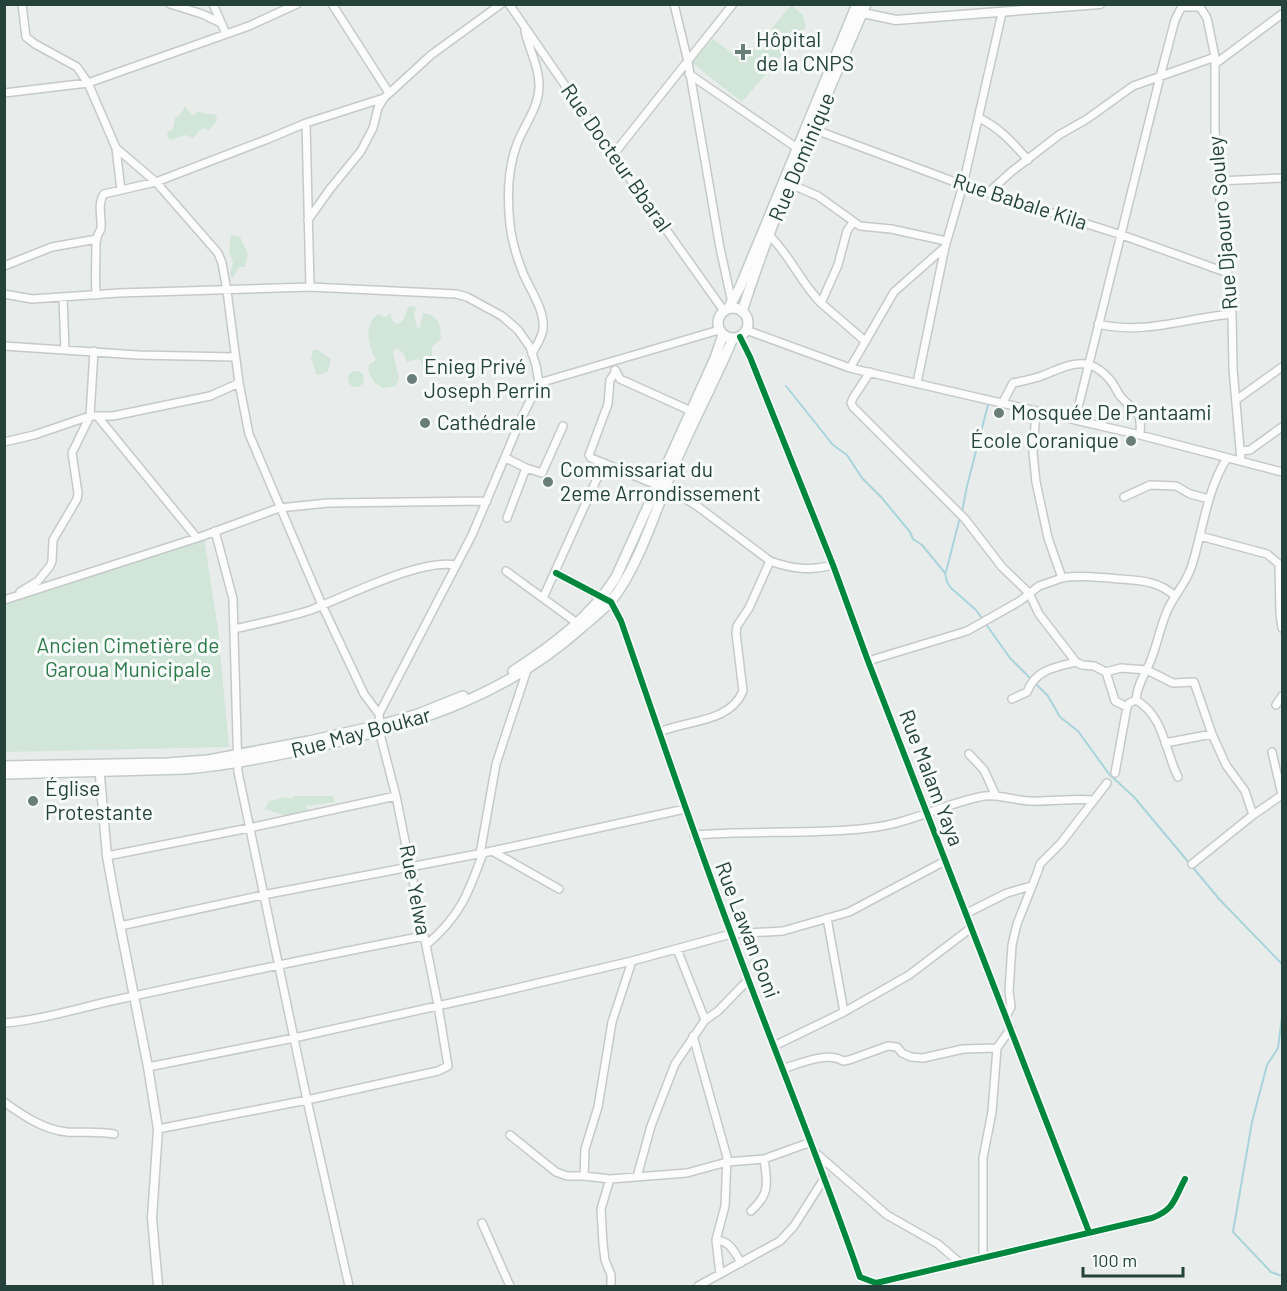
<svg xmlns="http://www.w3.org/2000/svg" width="1287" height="1291" viewBox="0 0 1287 1291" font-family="Barlow,sans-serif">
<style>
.green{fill:#d1e6d8}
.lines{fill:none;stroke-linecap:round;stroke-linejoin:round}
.stream{stroke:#a9d4db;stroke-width:2}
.minor-casing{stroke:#c5cac8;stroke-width:10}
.tertiary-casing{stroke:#c5cac8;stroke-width:11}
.secondary-casing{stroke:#c3cbc8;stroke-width:12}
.minor{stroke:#fcfcfc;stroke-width:7}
.tertiary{stroke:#fcfcfc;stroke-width:8}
.secondary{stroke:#fcfcfc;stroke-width:9}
.cycleway-casing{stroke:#f7fbf9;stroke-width:10}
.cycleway{stroke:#00873e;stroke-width:6}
.poi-dot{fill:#697e78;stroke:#f7fbf9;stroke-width:2}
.labels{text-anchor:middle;stroke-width:6;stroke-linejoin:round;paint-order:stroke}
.poi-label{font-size:21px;fill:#24423a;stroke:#f7fbf9;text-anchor:start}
.street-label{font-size:21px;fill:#24423a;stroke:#f7fbf9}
.park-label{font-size:21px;fill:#2d7a4b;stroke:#f7fbf9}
</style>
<rect width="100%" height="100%" fill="#e8edeb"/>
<path class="green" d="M791,5l12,10 3,12 -64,75 -50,-39 21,-24 31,23z
M185,106l7,10 7,-5c6,5 12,1 18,5l-1,6 -7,8 -7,-2 -9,10 -8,-3 -15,5 -3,-3 1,-6 5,-1 2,-13 4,-1z
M231,235l9,2 8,17 -3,13h-6l-7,12 -2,-5 3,-11 -4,-12z
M409,306l7,1 -2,7 3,14 3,-1 3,-14c16,2 18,12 18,26l-9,8v12l-10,8 -1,-6 -3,-2 -11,3 -4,-9 -6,-5 -4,4 6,27 -4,7 -13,2 -8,-6 -6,-11 1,-6 7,-5c-8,-14 -13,-35 2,-46l8,3 4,-4 3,9 5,2 5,-4z
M316,349l15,10c-4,13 0,13 -14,16l-6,-16 2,-9z
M348 379a8 8 0 1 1 16 0a8 8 0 1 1-16 0Z
M204,538l14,91 11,118 -224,5 -1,-148z
M295,796h38l2,6 -30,4 3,4 -19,7 -24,-8 4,-8 17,-4 5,2z"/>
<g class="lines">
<path class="stream" d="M786,386l47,59 14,10 15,23 20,20 28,34 3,7 9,6 23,28 2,9 4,6 25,22 34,48 38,38 12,21 18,14 31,43 25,23 86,103 62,64
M962,512l5,-26 22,-85
M946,572l14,-55
M1282,1017l-4,31 -11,17 -15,57 -19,110 38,40 11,4"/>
<g class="minor-casing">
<path id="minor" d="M22,4l4,33 9,7 42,23 11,16 28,65 40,34 62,71 4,10 5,28 12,92 10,51 73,171 42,89 15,20
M170,4l32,10 19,9
M213,4l13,30
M332,4l57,89
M509,4l104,151 111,156
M674,4l14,58 32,186 12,55
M1182,7h18l7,11 8,39v72l3,52 14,133 1,55 8,91
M525,31c4,19 15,37 14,57 -1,21 -15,37 -22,56 -10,26 -10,53 -7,81 2,16 7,33 13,48 7,17 22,37 20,56 -1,9 -7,17 -11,25
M1215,64l67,-50
M689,74l108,74
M4,93l84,-10 161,-57 48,-22
M979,118c21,10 34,25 49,42
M306,123l4,164
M813,129l150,56 159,50 106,38
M116,148l5,42
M613,155l120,-151
M1218,181l64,-3
M790,184l28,12 42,30 31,3 55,12
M989,192l22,-20 48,-37 28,-16 46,-33 82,-29
M308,220l22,-31 31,-38 12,-23 5,-20 6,-10 47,-43 70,-51
M769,235c21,20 32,48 52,68l17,-38 9,-34 6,-9
M4,266l48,-19 45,-8
M4,294l28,5 87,-6 191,-6 146,7 11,3 35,19 16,14 12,17 6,18 3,18 -18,36 -49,116 -93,179
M96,295c-1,-19 0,-36 0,-54 0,-5 4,-8 5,-13 1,-11 -4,-24 3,-34l52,-12 112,-43 38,-16 78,-25
M63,298l2,52
M821,303l44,38
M1098,324c46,11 88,-6 134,-10
M746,330l104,38 290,67 142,37
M740,337l10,20 83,208 35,96 221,571
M4,346l134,9 97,2
M850,368l44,-76 51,-45
M615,370l5,9 71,32
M616,371l-6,9 -2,24 -19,51 2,3 66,27
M870,372l-17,26 -2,5 2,4 112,112 37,48 27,26 10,21 37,48c-21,5 -41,8 -49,30l-15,7
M539,383l180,-53
M917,383l28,-136 18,-62 39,-172
M1236,400l46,-33
M1003,402l10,-19c10,-2 21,-4 31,-8 27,-11 45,-21 67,6 4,5 6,11 10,16 14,16 21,11 19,38
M98,417l99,121
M1075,420l85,-343 15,-57 8,-16
M4,442l30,-7 56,-19h23l97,-20 29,-13
M1240,451l10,-1 32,-23
M506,458l20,10 -19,50
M526,468l16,5 21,-47
M666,487l31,19 73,55
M1124,497l26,-12 26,1 14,8 19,5
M215,531l18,68 5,173 69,328 42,186
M1200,536l67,18 12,10 1,49 2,15
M506,571l71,52
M556,573l55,29 10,19c36,104 71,209 110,312 42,115 89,228 129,344l16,6 276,-65c23,-9 22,-19 33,-39
M1062,578c16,-3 31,-1 47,0 25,3 46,0 66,18
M20,592l18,-11 12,-15 2,-5 1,-21 24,-41 1,-6 -6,-40 18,-37 4,-65
M543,598l61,-135
M4,600l196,-63 79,-29 49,-5 159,-2
M234,629c26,-6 52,-11 77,-19 33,-13 111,-52 144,-45
M868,661l99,-30 53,-30 19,-15 23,-8 -14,-40 -12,-56 -3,-29 3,-42
M1076,662l6,3 12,1 12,6
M1136,700c28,16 29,51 42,77
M1276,705l6,-9
M1127,707l-12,-6 -9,-29 15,-4 26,2 26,13 21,-1 18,52 -47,9
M660,732c27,-12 70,-9 83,-41l-7,-58 1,-7 12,-18 21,-47c22,8 40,10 63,4
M1212,734l14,31 19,26 8,24
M969,754l15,16 12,26
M1115,773l12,-66 2,-4 7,-3c1,-17 11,-28 16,-43 6,-16 9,-33 16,-48 7,-15 18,-26 23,-41 12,-36 15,-77 36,-110
M694,835c58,-5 117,0 175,-7 39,-4 73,-23 110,-31 16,-4 33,3 50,4 21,1 43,-3 64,-1
M492,851l67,38
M480,854l16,-90 31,-94
M107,856l142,-28 147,-32
M1192,864l61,-49 29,-20 -10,-43
M967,913l40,-20 24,-7
M827,918l17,94
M120,926l143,-31 220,-42 202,-44
M426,945c34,-28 43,-53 57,-92
M677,949l28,71
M1006,1016l5,-9 -2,-16 3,-46 5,-21 21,-53 2,-7 21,-21 46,-60
M4,1023c37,-3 71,-14 107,-22 105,-23 209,-45 313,-65
M693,1036l34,121 -2,49 -9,34 4,34
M774,1046l70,-34 65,-37 62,-47
M148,1067l146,-29 206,-46 132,-31 99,-27 52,-3 66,-19 96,-51
M782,1069c17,-5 45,-18 61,-8l6,-1 39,-14 9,1 5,6 9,4 12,1 40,-9 34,-1
M4,1102c18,13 40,28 63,30 16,1 31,-1 47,2
M158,1129l149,-29 131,-29 10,-5 -10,-61 -42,-209 -15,-58 -2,-24
M510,1135l46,37 11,4h17l1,-27 13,-42 14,-85 20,-61
M817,1154l70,61 51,29 22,19
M584,1176l26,3
M637,1177l14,-51 24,-62 30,-44 13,-9 30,-31
M751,1211c20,-18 16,-29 13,-52
M482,1223l28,63
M716,1240c14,1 18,11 25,23
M983,1258v-100l9,-46 5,-64 14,-20
M611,1286v-11l-6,-15 -2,-16 -2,-35 9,-30 77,-6 40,-11 37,-3 47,-17
M698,1286l82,-45 14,-15 31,-49"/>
</g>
<g class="tertiary-casing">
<path id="tertiary" d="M858,12l38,8 204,-16
M99,765l8,91 7,39 34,172 10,62 -6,89 6,68"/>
</g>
<g class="secondary-casing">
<path id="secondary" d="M718 323a15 15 0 1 1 30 0a15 15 0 1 1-30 0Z
M728,309l12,-22 117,-283
M742,312c33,-105 81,-206 124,-308
M513,671c39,-25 78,-54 103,-94l99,-219 8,-23
M4,766l163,-3 41,-3 101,-19 71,-16 38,-11 45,-18
M4,774l181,-5c48,-4 96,-14 143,-25 94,-22 179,-50 252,-115 10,-9 22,-18 31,-28 27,-32 46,-95 63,-135 18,-43 41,-85 59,-128"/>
</g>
<use href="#minor" class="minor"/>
<use href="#tertiary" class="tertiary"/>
<use href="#secondary" class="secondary"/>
<g class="cycleway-casing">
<path id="cycleway" d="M740,337l10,20 83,208 35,96 221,571
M556,573l55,29 10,19c36,104 71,209 110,312 42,115 89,228 129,344l16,6 276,-65c23,-9 22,-19 33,-39"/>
</g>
<use href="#cycleway" class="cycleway"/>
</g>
<g class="poi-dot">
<path d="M740 43h6v6h6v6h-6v6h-6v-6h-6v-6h6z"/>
<circle cx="412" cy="379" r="6"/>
<circle cx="999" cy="413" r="6"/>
<circle cx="425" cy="423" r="6"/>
<circle cx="1131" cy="441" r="6"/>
<circle cx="548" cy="482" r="6"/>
<circle cx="33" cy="801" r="6"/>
</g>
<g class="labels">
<g class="poi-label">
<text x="756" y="47">Hôpital<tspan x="756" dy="24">de la CNPS</tspan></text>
<text x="424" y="374">Enieg Privé<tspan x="424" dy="24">Joseph Perrin</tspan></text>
<text x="1011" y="420">Mosquée De Pantaami</text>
<text x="437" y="430">Cathédrale</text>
<text x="1119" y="448" text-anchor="end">École Coranique</text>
<text x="560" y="477">Commissariat du<tspan x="560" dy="24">2eme Arrondissement</tspan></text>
<text x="45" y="796">Église<tspan x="45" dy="24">Protestante</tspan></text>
</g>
<g class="street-label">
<text transform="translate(802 157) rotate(-67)" y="7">Rue Dominique</text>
<text transform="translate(616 158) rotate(55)" y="7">Rue Docteur Bbaral</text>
<text transform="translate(1020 202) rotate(18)" y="7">Rue Babale Kila</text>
<text transform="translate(1223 223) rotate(-95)" y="7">Rue Djaouro Souley</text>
<text transform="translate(361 733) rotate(-15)" y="7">Rue May Boukar</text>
<text transform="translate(931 778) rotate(69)" y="7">Rue Malam Yaya</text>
<text transform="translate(415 890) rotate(79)" y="7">Rue Yelwa</text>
<text transform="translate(747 930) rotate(69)" y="7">Rue Lawan Goni</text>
</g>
<g class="park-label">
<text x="128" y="653">Ancien Cimetière de<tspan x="128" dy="24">Garoua Municipale</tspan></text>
</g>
</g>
<rect width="1287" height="1291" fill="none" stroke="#24423a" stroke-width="12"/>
<path d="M1083 1267v9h100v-9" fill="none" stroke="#24423a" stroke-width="3"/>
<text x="1092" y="1267" font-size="18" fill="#24423a" stroke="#f7fbf9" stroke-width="4.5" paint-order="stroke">100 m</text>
</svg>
